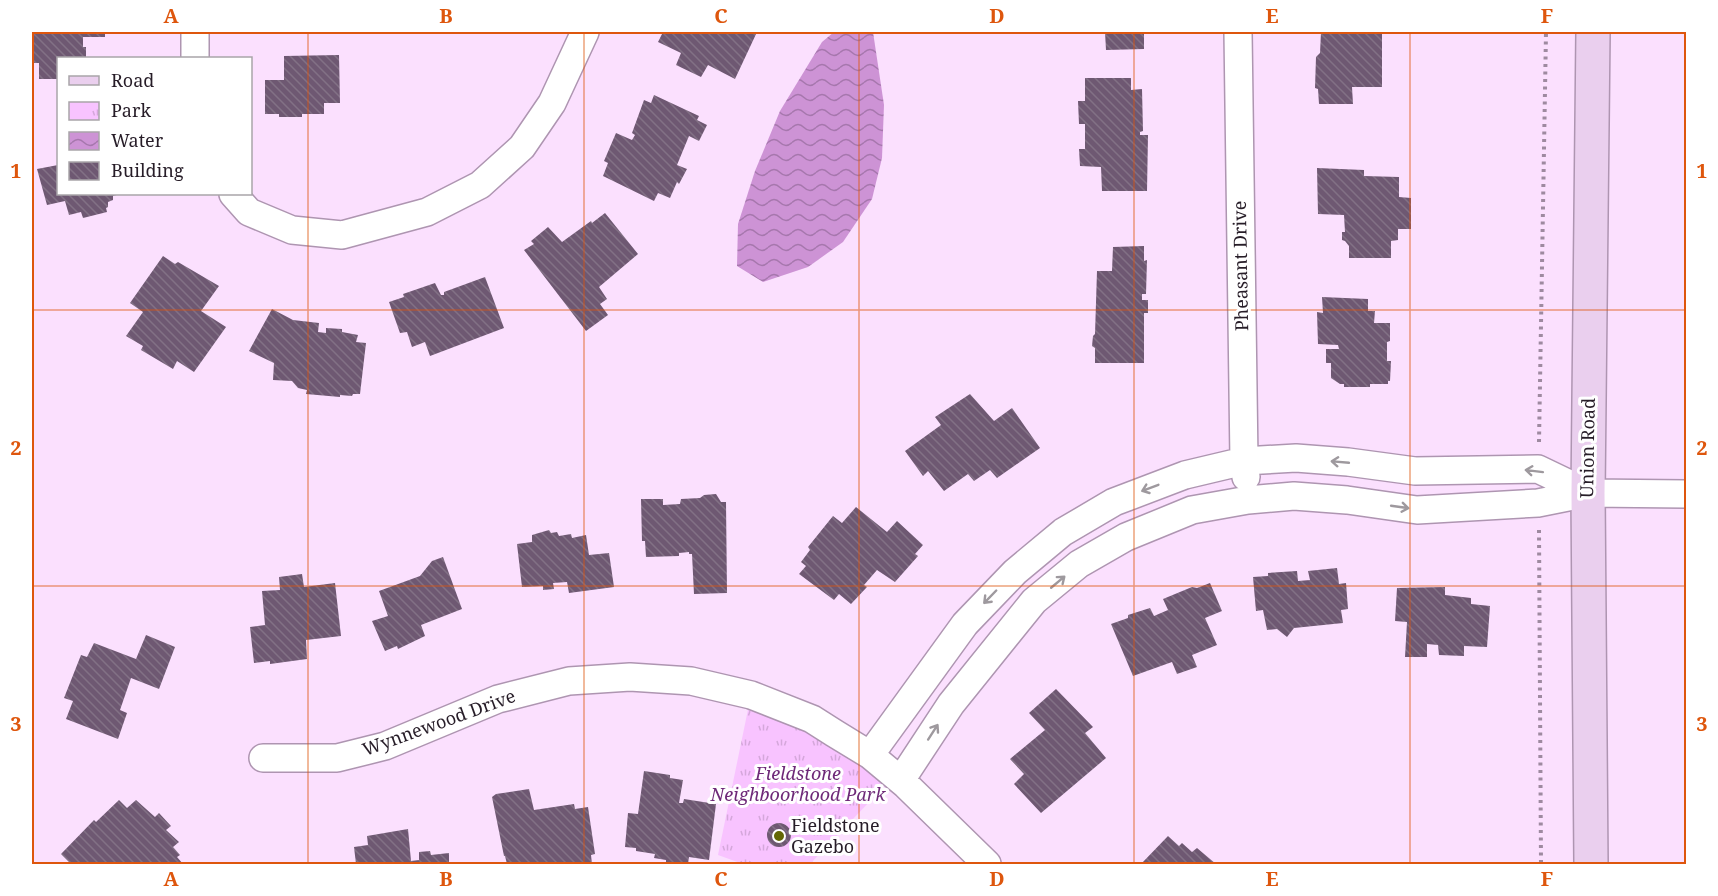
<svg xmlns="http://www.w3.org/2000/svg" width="1718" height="896" viewBox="0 0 1718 896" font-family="'Noto Serif',serif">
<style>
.park{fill:url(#park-tufts)}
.water{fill:url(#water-waves)}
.building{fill:url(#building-back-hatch)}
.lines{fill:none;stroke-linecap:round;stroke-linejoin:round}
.minor-casing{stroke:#ae95b1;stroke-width:30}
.secondary-casing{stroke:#ae95b1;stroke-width:36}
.path{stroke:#9e8aa0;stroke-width:4;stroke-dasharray:3 4.5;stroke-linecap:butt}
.minor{stroke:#fff;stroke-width:27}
.secondary{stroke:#eacfee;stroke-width:33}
.oneway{stroke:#9e999e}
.grid{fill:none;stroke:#de560d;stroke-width:1.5;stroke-opacity:0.55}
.poi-dot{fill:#636704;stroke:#fff;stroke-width:2}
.labels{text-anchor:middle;stroke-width:6;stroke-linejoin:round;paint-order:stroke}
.street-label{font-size:18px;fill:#271d28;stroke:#fff}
.park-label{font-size:18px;font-style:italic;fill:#6e2978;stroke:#fff}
.poi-label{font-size:18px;fill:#271d28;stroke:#fff;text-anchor:start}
.neatline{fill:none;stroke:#de560d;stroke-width:2}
.grid-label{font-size:20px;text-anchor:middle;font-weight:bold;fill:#de560d}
</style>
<defs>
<pattern id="park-tufts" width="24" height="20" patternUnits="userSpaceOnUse" patternTransform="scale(1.5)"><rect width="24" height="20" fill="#f8c3ff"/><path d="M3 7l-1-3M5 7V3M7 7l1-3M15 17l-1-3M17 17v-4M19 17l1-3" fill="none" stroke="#d5a7db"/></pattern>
<pattern id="water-waves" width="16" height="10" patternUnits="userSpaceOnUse" patternTransform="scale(1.5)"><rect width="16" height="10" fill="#cd93d5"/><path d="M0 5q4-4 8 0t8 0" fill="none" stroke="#a677ad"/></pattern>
<pattern id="building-back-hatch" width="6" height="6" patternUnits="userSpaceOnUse" patternTransform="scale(1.5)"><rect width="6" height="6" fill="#6e5872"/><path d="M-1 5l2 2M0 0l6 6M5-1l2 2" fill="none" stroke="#827185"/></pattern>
</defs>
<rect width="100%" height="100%" fill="#fbe0fe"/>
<path class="park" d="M751,695l144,80 -85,89h-67l-25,-9z"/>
<path class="water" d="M834,32h39l11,73 -2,53 -10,41 -29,43 -35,25 -45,15 -26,-16 1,-42 17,-53 25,-60 42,-69z"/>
<path class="building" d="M32,32h73v5h-22v10h3v11h-28v21h-19v-16h-7z
M663,32h94l-22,47 -27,-14 -7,12 -25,-12 5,-12 -23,-11z
M1105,32h41v2h-2v15l-38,1z
M1321,32h61v55h-30l1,17h-34l-1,-15 -3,-1 1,-31 4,-4z
M339,55l1,48h-16v11h-22v3h-23v-3h-14v-34h19v-24z
M1085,78h46v12l11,-1 1,42 -3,1v3h8l-1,56h-45l-1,-24 -21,-1 -1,-17h6v-25h-6l-1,-23h7z
M654,95l45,21 -2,4 10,5 -8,16 -10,-5 -12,29 10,4 -8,15 -2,-2 -7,16 -12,-5 -4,8 -51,-25 5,-13 -4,-2 12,-28 16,7 3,-5 -3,-2 12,-33 7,3z
M58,165v29h62l-7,2v4l-5,2v5l-2,1 1,4 -24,6 -2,-6 -12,3 -4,-14 -18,4 -10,-36z
M1317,168l47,2v6l35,1v20l12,1v31h-13v11l-7,1v17h-42v-12l-4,-5 -3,-1v-8h3l-1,-17 -26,-1z
M605,213l33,41 -39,33 8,12 -7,5 8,11 -22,16 -62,-81 10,-6 -3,-3 17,-14 14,15 29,-21 1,2z
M1144,246v15l3,-1 -1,34h-4v6h6v13h-4v50h-49v-15l-3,-2 1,-10 2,-2 2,-63h15l1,-24z
M163,256l12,8 3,-2 41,24 -18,25 25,16 -32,45 -17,-11 -4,8 -32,-19 2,-4 -17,-10 17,-24 -13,-9z
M485,277l19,51 -74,28 -5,-14 -13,5 -5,-15 -7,1 -11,-31 15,-5 -1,-3 32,-11 6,12h3v-3z
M1322,297l46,2v12h7l-1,12h16v18l-3,1v19h4l-1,20h-2v3h-18v3h-26v-3h-4l-9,-6v-15h-5v-14h13l-1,-4 -20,-1 -1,-32 6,1z
M272,309l21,11 26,3 -1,9 8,1v-5l16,1v3l16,3 -2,7 10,1 -6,51h-7l-1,2 -12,-1v2l-34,-3 1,-4 -9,-2 -6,-7 -19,-1 1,-17 -25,-12z
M970,394l24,27 18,-13 28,40 -43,30 -7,-8 -16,11 -6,-7 -24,17 -16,-20 -5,5 -18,-25 36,-26 -6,-8z
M716,494l5,8h5l1,91 -33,1 -2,-40h-3v-2l-10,1v3l-33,1 -1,-16h-3l-1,-42h22v6l17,-1 1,-5 19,-1 4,-3z
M856,507l31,25 10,-11 26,24 -8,9 3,2 -23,26 -18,-12 -13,15 3,2 -16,17 -12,-10 -5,6 -35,-26 7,-8 -5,-4 9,-12 -2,-3 25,-31 9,7z
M549,530l2,3 6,-1 2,4 12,-2 1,4 14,-3 3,20 20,-2 5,34 -45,6 -2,-11 -14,1 1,6 -11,1v-4l-21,1 -5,-43 15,-2v-7z
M443,557l19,52 -41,16 4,11 -27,13 -1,-3 -12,5 -13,-30 16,-5 -9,-25 41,-15 12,-15z
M1337,568l2,16 7,-1 2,26 -7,1 2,13 -49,5 -7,9 -10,-8 -10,1 -4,-20 -7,1 -3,-34 15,-1v-3l29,-2 1,10 12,-1 -2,-9z
M302,574l2,13 31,-4 6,53 -35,4 1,19 -37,5v-3l-16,2 -4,-36 15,-2 -3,-34 18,-1 -1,-13z
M1210,583l12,28 -17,7 12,27 -25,10 5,12 -20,7 -5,-12 -39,14 -22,-52 17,-6v-3l22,-7 4,8 14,-6 -5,-11 29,-12 5,1z
M1445,587v8l26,3v6l19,2 -3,41 -23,-1v10l-25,-1 -1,-10 -11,-1v13h-22l2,-35 -12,-1 2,-33z
M146,635l29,12 -16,42 -28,-11 -11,32 7,3 -9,26 -52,-20 7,-18 -9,-3 17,-43 6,2 7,-14 42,16z
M1056,689l37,38 -8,6 21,25 -65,55 -27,-29 10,-10 -14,-15 35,-29 -16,-17z
M644,771l26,4v3l13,2 -4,23h4l1,-4 32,5 -7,56 -20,-3 -1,7h-22v-4l-12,-2 1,-4 -19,-3v-3l-11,-1 3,-34 10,1z
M529,789l5,21 40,-6 1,5 13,-2 7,47 -4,1 1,9h-85l-2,-8h-1l-12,-59 4,-3z
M119,800l8,8 9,-8 19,17 4,-4 12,13 -5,4 13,12 -6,5 7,8 -3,2 6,7h-112l-10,-10 33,-34 2,2z
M767 835a12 12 0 1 1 24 0a12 12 0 1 1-24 0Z
M408,829l3,32 8,-1v-8l11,-1 1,4 18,-2v11h-93l-2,-17 14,-2 -1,-9z
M1168,836l11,10 3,-3 10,9 5,-4 19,16h-75z"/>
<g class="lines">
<g class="minor-casing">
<path id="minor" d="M195,32v26
M1238,32l6,429 2,16
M233,194l16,18 43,18 50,5 85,-23 53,-27 42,-38 30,-44 33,-71
M870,755l95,-131 50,-52 48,-40 51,-30 71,-27 59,-14 52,-3 52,4 67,9 123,-2 50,24
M263,758h74l48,-12 113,-47 71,-18 61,-4 61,4 60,14 61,24 22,14 36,22 36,30 81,79
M901,780l50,-76 83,-103 45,-37 47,-27 66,-27 56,-10 46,-4 53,4 70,10 121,-7 50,-10 98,1"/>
</g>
<g class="secondary-casing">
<path id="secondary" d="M1591,864l-3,-371 5,-461"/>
</g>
<path class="path" d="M1539,442l7,-410
M1539,530l2,334"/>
<use href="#minor" class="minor"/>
<use href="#secondary" class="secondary"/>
</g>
<defs><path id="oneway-shaft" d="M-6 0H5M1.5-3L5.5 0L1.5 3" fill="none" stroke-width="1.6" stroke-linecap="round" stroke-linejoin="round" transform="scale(1.5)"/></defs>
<g class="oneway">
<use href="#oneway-shaft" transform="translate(1340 462) rotate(-175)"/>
<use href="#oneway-shaft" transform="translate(1534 471) rotate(-173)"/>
<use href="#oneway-shaft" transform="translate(1150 488) rotate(159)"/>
<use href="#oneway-shaft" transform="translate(1400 507) rotate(8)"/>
<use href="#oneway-shaft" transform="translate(1058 582) rotate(-40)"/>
<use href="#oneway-shaft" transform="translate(990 597) rotate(134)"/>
<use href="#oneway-shaft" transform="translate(933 732) rotate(-57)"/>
</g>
<path class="grid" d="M308,32v832M584,32v832M859,32v832M1134,32v832M1410,32v832M32,310h1654M32,586h1654"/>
<circle class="poi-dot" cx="779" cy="836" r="6"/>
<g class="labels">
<g class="street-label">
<text transform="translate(1241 266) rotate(-91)" y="6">Pheasant Drive</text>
<text transform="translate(1588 448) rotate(-89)" y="6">Union Road</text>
<text transform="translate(439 723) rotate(-20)" y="6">Wynnewood Drive</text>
</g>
<g class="park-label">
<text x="798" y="780">Fieldstone<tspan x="798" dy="21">Neighboorhood Park</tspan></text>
</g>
<g class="poi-label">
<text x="791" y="832">Fieldstone<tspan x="791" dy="21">Gazebo</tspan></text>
</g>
</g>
<rect width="1718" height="896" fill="none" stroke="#ffffff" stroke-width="66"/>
<rect x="57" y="57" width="195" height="138" fill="#ffffff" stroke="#a9a5a9" stroke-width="1.5"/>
<rect x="69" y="76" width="30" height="9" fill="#eacfee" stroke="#a9a5a9" stroke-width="1.5"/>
<text x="111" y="87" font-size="18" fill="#271d28">Road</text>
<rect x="69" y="102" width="30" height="18" fill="url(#park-tufts)" stroke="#a9a5a9" stroke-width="1.5"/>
<text x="111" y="117" font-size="18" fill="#271d28">Park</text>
<rect x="69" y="132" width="30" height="18" fill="url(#water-waves)" stroke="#a9a5a9" stroke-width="1.5"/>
<text x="111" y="147" font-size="18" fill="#271d28">Water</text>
<rect x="69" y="162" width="30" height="18" fill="url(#building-back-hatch)" stroke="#a9a5a9" stroke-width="1.5"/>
<text x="111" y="177" font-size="18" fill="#271d28">Building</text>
<rect x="33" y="33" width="1652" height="830" class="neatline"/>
<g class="grid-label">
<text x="171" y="23">A</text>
<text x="446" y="23">B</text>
<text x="721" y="23">C</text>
<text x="997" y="23">D</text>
<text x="1272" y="23">E</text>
<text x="1547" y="23">F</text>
<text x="16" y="178">1</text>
<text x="1702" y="178">1</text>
<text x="16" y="455">2</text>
<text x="1702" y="455">2</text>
<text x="16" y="731">3</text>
<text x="1702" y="731">3</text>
<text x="171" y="886">A</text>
<text x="446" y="886">B</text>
<text x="721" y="886">C</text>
<text x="997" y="886">D</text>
<text x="1272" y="886">E</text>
<text x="1547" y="886">F</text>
</g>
</svg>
